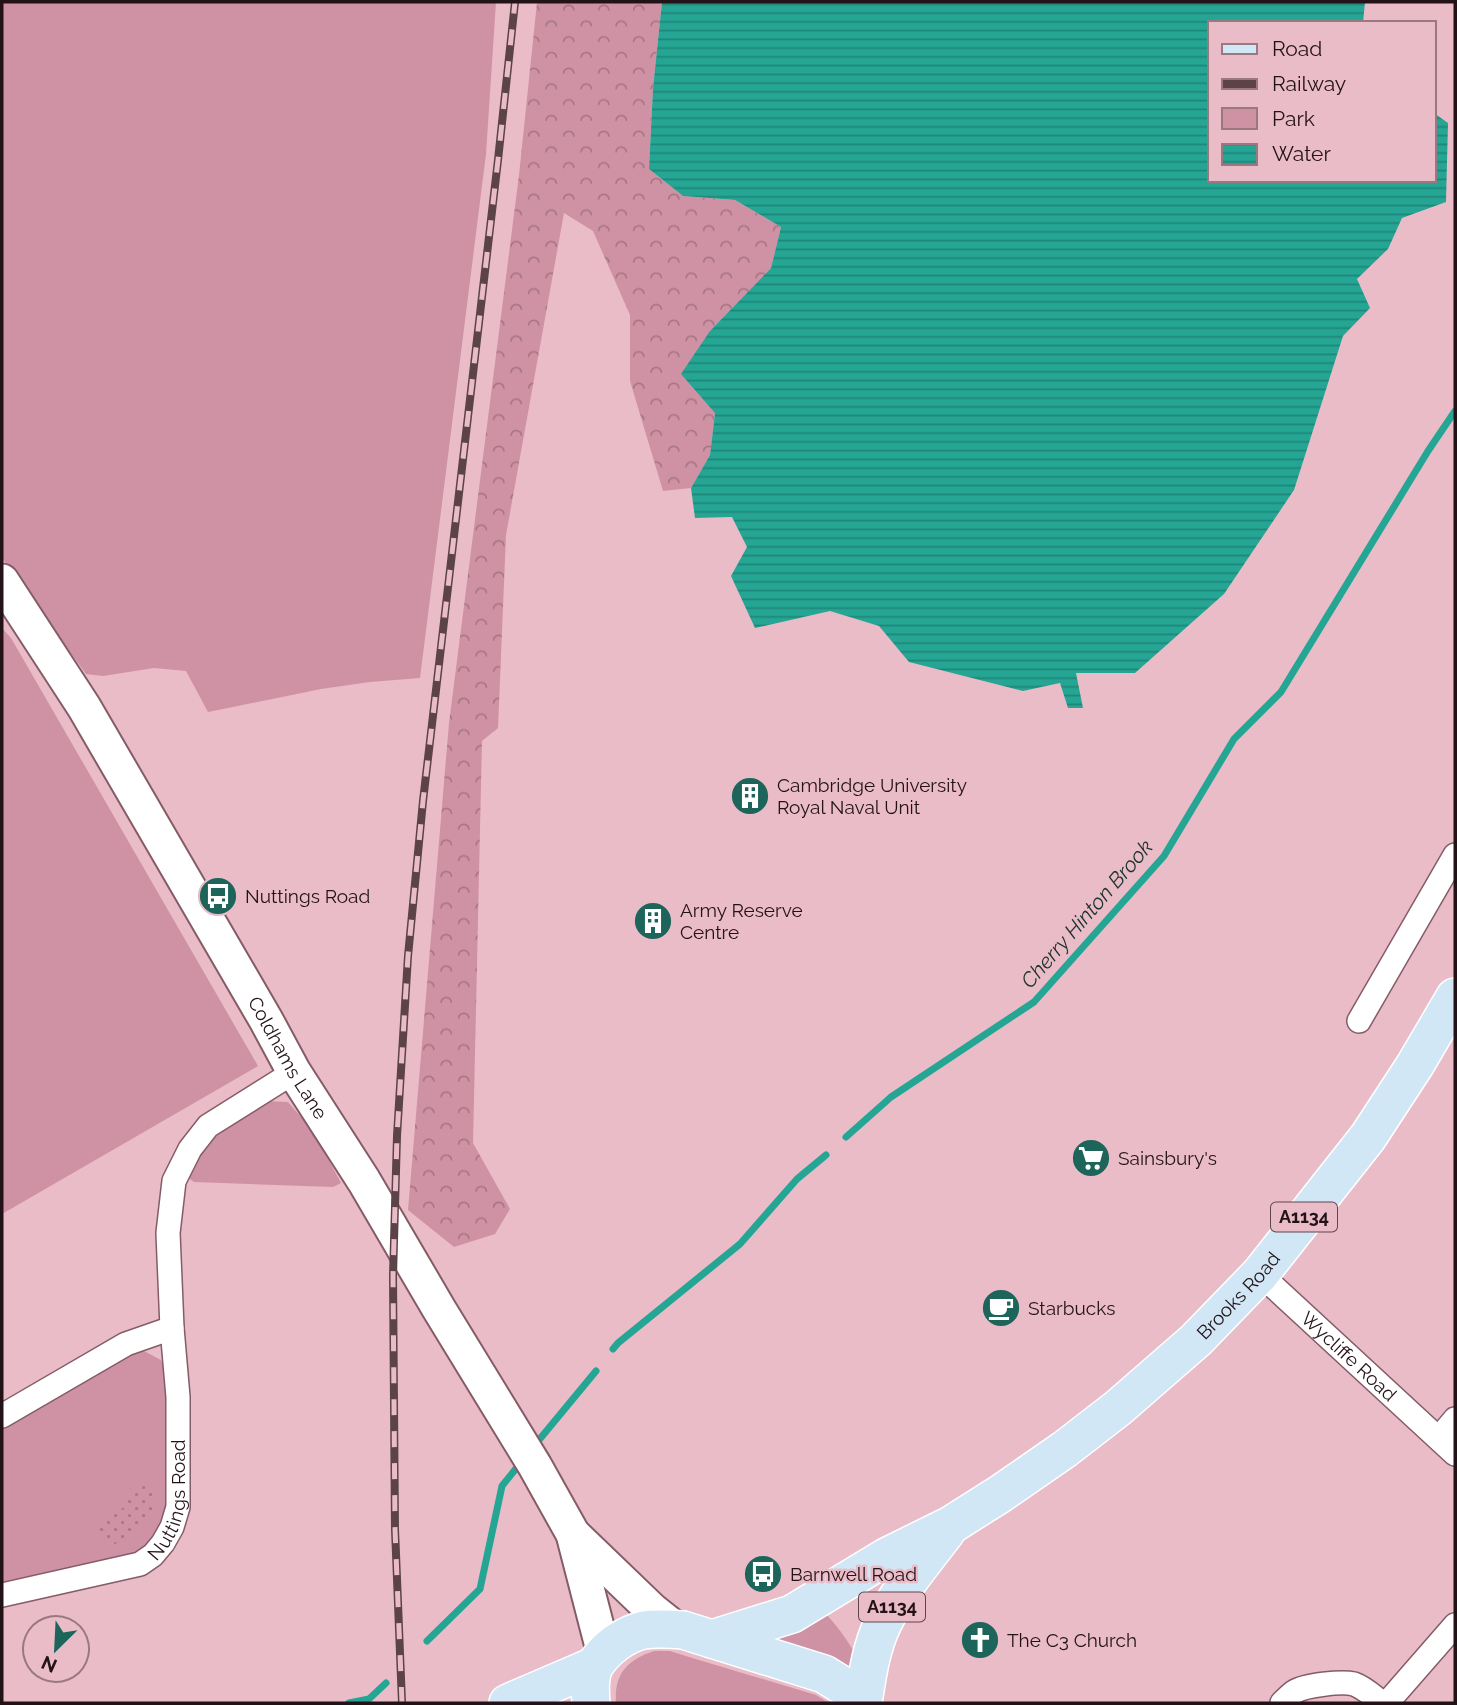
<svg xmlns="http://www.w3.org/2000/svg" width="1457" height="1705" viewBox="0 0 1457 1705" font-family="Raleway,sans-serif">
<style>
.green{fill:#cf92a4}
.forest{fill:url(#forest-crowns)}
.park{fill:url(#park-dots)}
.water{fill:url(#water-rules)}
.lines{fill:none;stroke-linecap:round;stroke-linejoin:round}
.stream{stroke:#25a694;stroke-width:7}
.street-casing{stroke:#845c67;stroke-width:26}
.secondary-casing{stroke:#845c67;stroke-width:37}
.primary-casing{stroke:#fff;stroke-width:40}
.street{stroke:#fff;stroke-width:23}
.secondary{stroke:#fff;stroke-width:33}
.primary{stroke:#d2e7f6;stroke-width:37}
.rail-casing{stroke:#5b4349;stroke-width:8}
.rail{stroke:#eabcc8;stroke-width:5;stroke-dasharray:16;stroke-linecap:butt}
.labels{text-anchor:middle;stroke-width:5;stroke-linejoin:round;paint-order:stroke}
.shield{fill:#eabcc8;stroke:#5f464d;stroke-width:2}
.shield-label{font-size:18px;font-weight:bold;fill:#231318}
.poi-label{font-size:19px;fill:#231318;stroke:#eabcc8;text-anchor:start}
.street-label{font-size:19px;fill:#231318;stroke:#eabcc8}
.water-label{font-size:21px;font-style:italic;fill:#1d322e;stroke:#eabcc8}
</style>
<defs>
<pattern id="forest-crowns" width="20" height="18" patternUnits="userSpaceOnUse" patternTransform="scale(1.75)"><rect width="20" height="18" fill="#cf92a4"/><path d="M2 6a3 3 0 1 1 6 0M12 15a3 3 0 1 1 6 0" fill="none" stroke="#a87685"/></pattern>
<pattern id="park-dots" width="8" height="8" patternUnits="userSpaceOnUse" patternTransform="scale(1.75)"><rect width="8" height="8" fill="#cf92a4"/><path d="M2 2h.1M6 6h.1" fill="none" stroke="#a87685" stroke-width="1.8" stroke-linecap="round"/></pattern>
<pattern id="water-rules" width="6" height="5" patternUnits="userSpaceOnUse" patternTransform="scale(1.75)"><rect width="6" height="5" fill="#25a694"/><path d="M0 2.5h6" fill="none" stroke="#208678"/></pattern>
</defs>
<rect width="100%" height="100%" fill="#eabcc8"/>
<path class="green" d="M2,2h494l-10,152 -66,524 -50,4 -49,7 -113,23 -22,-41 -32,-3 -51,8 -17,-2 -84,-116z
M2,628l9,10 247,428 -256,148z
M265,1101l23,1 25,29 28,52 -8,4 -139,-5 -7,-5 18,-33z
M144,1351l17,9 8,17v137l-12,23 -18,18 -137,31v-161l122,-71z
M822,1610c14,14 25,29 35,47l-7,16 -81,-30z
M654,1651h16l19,6 127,38 13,8h-213c-2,-29 11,-43 38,-52z"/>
<path class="forest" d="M537,2h125l-9,86 -4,81 34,27 52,4 46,27 -10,41 -61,63 5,82 -5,42 -19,33 -28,3 -33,-110v-66l-37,-84 -29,-18 -58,322 -8,193 -16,13 -9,402 37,66 -15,25 -41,13 -46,-37 41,-487 70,-548z"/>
<path class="park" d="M133,1481l26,11 -11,31 -36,23 -15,-19 27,-20z"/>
<path class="water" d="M662,2h703l-2,21h-153v157h224v-67l14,10 -2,79 -44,16 -14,31 -31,30 13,29 -27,28 -49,154 -70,104 -89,79h-59l7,35h-15l-8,-25 -37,8 -114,-29 -30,-36 -49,-15 -75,17 -24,-52 16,-29 -15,-30 -37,1 -4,-30 19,-33 5,-42 -34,-39 29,-43 61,-63 10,-41 -46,-27 -52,-4 -34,-27 4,-81z"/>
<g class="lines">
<path class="stream" d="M846,1137l45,-40 143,-95 130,-146 70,-117 47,-47 147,-241 27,-40
M613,1349l5,-6 122,-99 57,-65 29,-24
M534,1446l62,-75
M427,1641l53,-52 22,-103 20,-25
M349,1703l20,-4 17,-16"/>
<g class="street-casing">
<g id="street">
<path d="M1359,1021l96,-166"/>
<path id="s1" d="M1260,1274l195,180"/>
<path d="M2,1416l124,-72 46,-16"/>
<path d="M1439,1438l16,-19"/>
<path id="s2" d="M2,1595l138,-31 13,-9 10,-12 9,-16 6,-20v-110l-6,-69 -4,-95 6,-52 16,-32 18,-23 86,-54"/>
<path d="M1282,1703c4,-4 8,-8 12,-11 11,-7 48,-11 60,-8 11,4 19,12 28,19"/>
<path d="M1387,1703l68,-78"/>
</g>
</g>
<g class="secondary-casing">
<g id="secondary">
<path id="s3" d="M2,581l82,126 182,313 28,52 70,109 75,128 96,157 38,68 31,120"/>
<path d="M573,1534l79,76 24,19"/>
</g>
</g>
<g class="primary-casing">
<g id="primary">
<path id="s4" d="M712,1639l80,-25 94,-57 65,-32 49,-31 65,-45 53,-41 78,-68 64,-66 108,-137 47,-72 40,-68"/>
<path d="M508,1703l86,-37"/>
<path d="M591,1703c-1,-12 -2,-27 4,-38 11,-17 30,-31 49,-35 12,-2 27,-1 39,0l141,44 21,13 14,16"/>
<path d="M863,1703c4,-26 8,-56 20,-80 16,-33 41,-62 63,-91"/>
</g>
</g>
<use href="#street" class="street"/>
<use href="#secondary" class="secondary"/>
<use href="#primary" class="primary"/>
<g class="rail-casing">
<path id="rail" d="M402,1703l-7,-174 -2,-253 4,-140 11,-180 15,-155 75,-641 17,-158"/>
</g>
<use href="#rail" class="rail"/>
</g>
<defs>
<g id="building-disc" transform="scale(2.0125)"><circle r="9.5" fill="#1d655a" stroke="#eabcc8"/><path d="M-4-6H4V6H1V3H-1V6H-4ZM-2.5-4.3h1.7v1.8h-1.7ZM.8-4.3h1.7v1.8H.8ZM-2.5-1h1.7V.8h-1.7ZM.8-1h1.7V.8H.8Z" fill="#fff"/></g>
<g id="bus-disc" transform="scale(2.0125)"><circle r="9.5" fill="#1d655a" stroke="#eabcc8"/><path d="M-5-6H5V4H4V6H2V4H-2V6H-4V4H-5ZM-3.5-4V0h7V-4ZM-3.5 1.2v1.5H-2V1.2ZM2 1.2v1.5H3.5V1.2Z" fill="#fff"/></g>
<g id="supermarket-disc" transform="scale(2.0125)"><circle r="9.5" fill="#1d655a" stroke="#eabcc8"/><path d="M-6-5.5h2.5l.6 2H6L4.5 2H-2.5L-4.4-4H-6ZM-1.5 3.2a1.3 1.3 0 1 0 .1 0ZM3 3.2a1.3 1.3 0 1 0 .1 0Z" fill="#fff"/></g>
<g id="cafe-disc" transform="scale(2.0125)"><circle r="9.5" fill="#1d655a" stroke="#eabcc8"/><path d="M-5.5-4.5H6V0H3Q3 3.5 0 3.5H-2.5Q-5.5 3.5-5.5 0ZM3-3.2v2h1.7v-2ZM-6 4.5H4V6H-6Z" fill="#fff"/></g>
<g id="church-disc" transform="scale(2.0125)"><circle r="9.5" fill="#1d655a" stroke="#eabcc8"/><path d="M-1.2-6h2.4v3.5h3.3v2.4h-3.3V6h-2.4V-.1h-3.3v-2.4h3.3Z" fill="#fff"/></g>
</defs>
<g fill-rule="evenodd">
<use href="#building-disc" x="750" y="796"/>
<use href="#bus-disc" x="218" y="896"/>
<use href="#building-disc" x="653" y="921"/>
<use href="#supermarket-disc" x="1091" y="1158"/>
<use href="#cafe-disc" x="1001" y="1308"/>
<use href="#bus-disc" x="763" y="1574"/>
<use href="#church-disc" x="980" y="1640"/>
</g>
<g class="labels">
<g class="shield">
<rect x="1271" y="1202.5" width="66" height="29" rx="5"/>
<rect x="859" y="1592.5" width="66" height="29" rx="5"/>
</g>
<g class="shield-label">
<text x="1304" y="1223">A1134</text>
<text x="892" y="1613">A1134</text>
</g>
<g class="poi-label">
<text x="777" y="792">Cambridge University<tspan x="777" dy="22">Royal Naval Unit</tspan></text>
<text x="245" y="903">Nuttings Road</text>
<text x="680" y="917">Army Reserve<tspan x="680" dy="22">Centre</tspan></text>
<text x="1118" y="1165">Sainsbury's</text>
<text x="1028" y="1315">Starbucks</text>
<text x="790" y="1581">Barnwell Road</text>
<text x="1007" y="1647">The C3 Church</text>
</g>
<g class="street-label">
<text dy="7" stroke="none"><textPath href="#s3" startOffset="556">Coldhams Lane</textPath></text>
<text dy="7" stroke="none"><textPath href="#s4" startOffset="635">Brooks Road</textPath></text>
<text dy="7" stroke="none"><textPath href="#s1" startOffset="121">Wycliffe Road</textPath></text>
<text dy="7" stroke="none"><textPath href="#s2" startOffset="217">Nuttings Road</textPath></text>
</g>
<g class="water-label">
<text transform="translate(1087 914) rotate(-49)" y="7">Cherry Hinton Brook</text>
</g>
</g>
<rect width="1457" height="1705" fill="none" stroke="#231318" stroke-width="7"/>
<rect x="1208" y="21" width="228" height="161" fill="#eabcc8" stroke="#9a7882" stroke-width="2"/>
<rect x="1222" y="44" width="35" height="10" fill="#d2e7f6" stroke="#9a7882" stroke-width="2"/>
<text x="1272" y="56" font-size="21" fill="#231318">Road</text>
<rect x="1222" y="79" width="35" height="10" fill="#5b4349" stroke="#9a7882" stroke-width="2"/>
<text x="1272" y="91" font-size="21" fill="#231318">Railway</text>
<rect x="1222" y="108" width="35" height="21" fill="#cf92a4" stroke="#9a7882" stroke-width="2"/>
<text x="1272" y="126" font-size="21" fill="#231318">Park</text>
<rect x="1222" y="144" width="35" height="21" fill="url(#water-rules)" stroke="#9a7882" stroke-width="2"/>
<text x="1272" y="161" font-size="21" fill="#231318">Water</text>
<g transform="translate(56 1649) rotate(204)"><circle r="33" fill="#eabcc8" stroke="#9a7882" stroke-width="2"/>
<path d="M0-5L12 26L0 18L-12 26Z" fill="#1d655a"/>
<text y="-10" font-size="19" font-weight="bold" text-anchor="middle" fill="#231318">N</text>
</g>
</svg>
